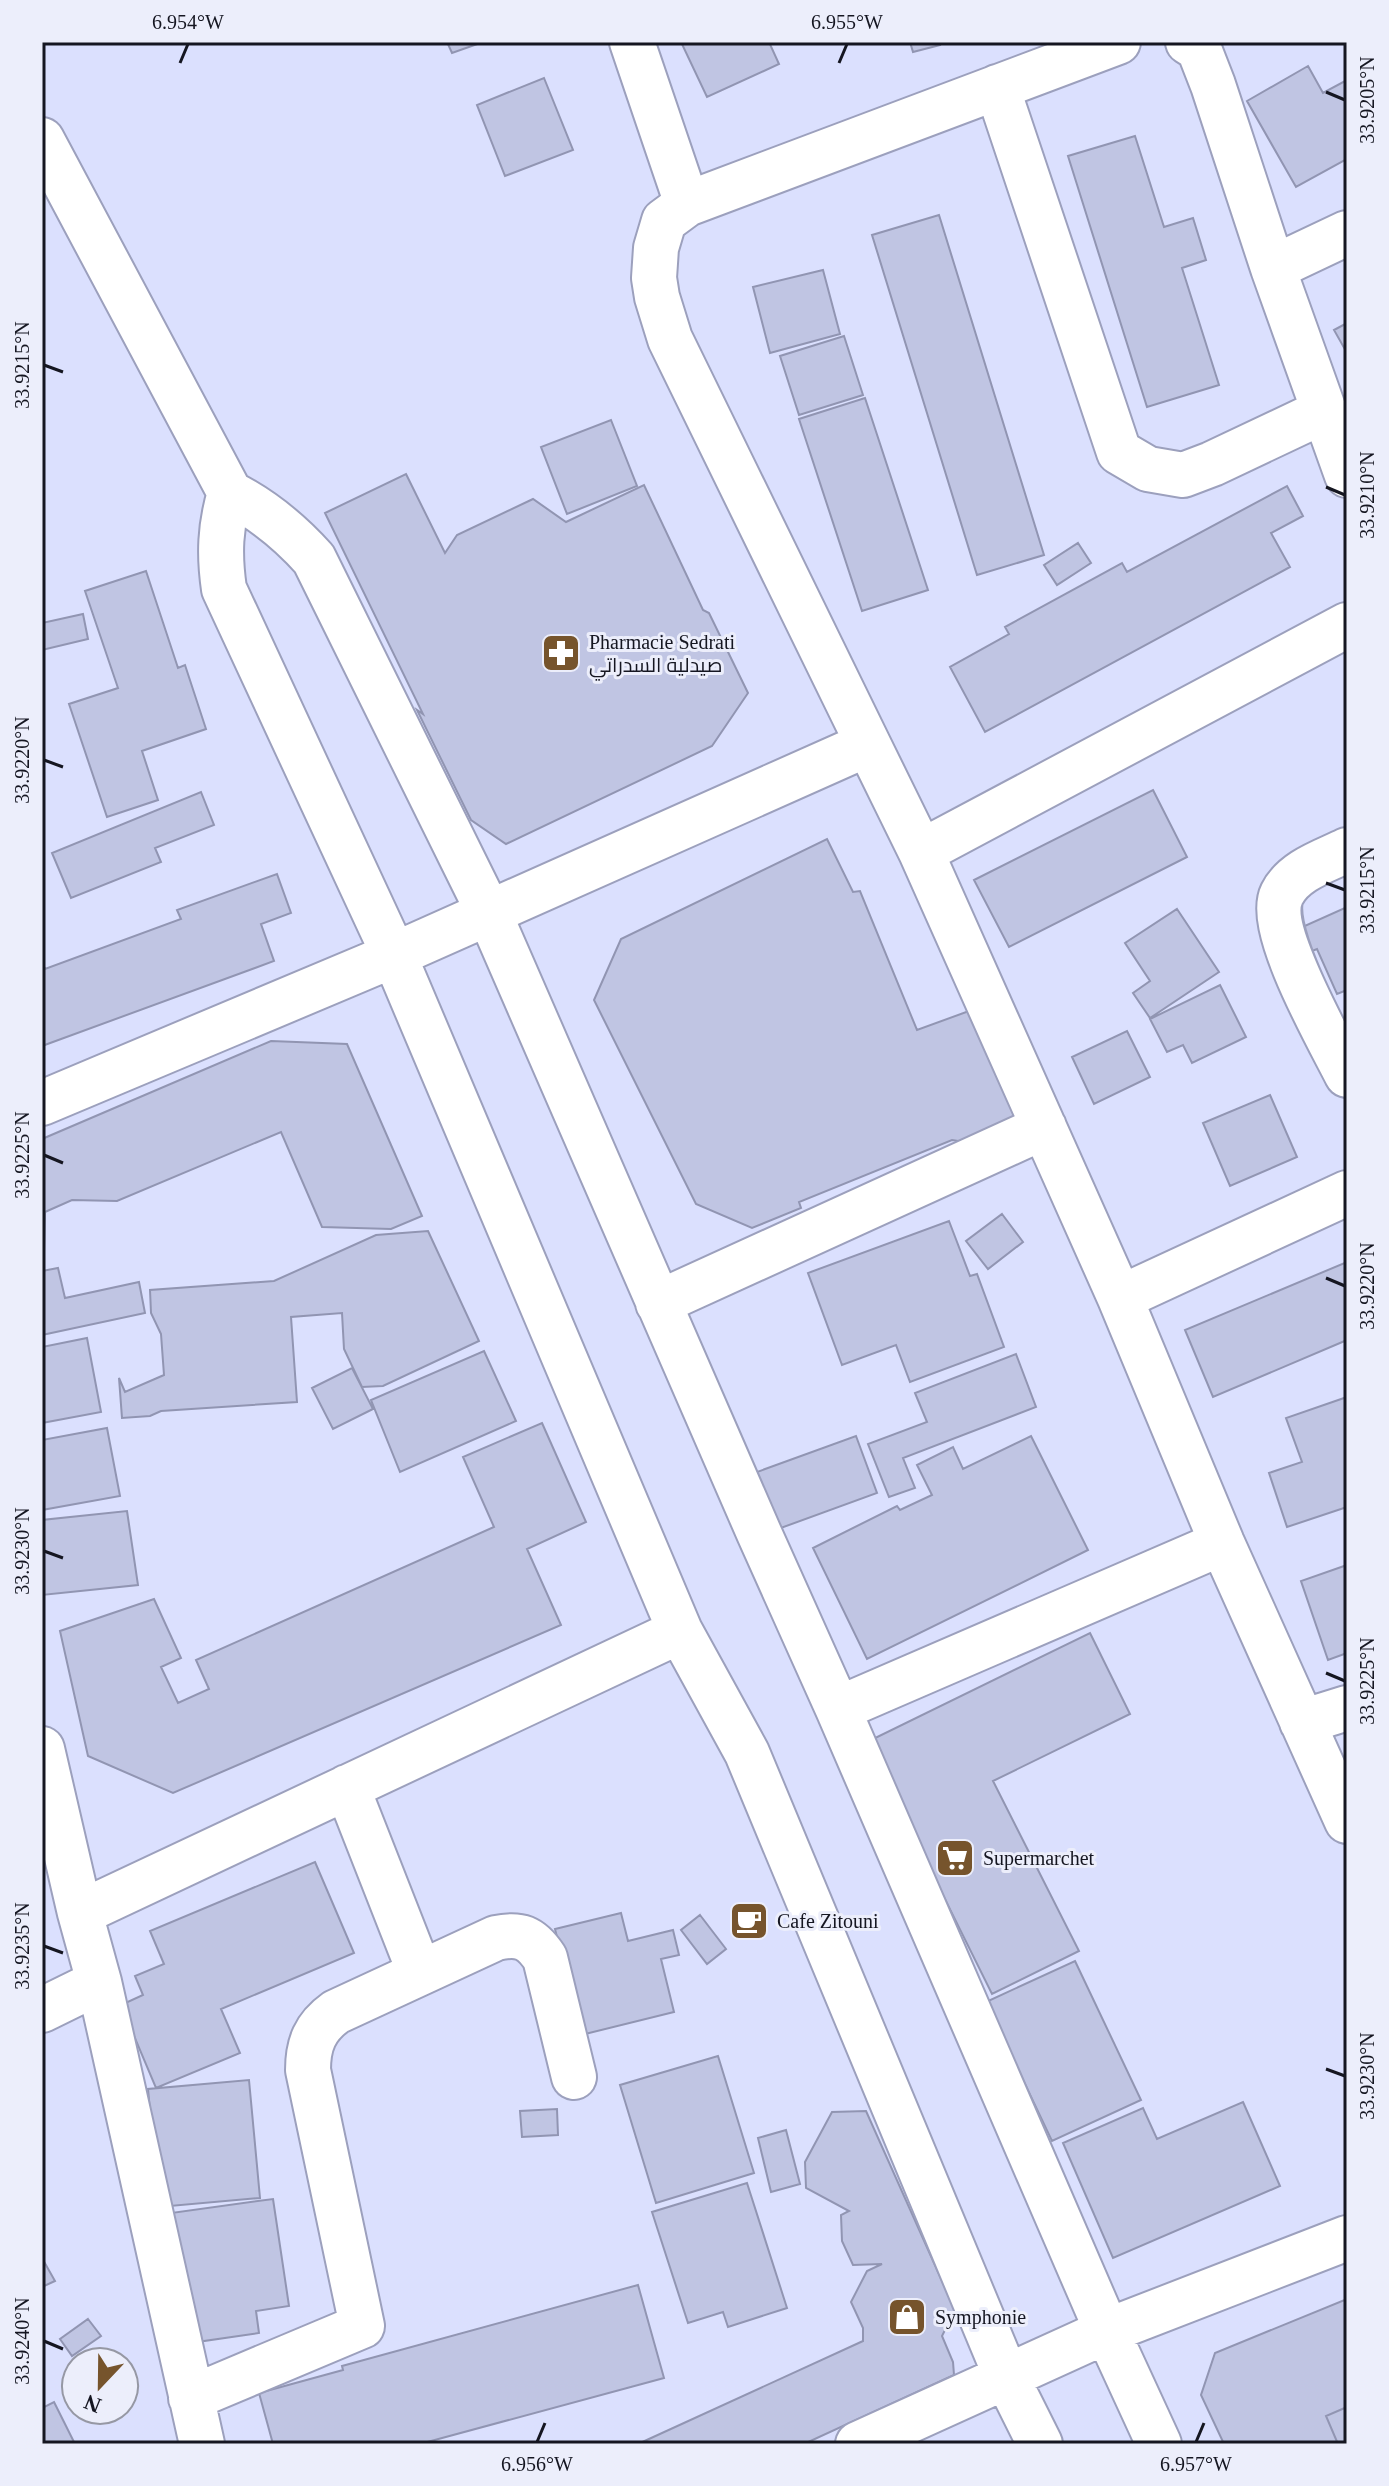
<svg xmlns="http://www.w3.org/2000/svg" width="1389" height="2486" viewBox="0 0 1389 2486" font-family="'Times New Roman',Cairo,serif">
<style>
.building{fill:#c0c5e3;stroke:#9195b2;stroke-width:2}
.lines{fill:none;stroke-linecap:round;stroke-linejoin:round}
.minor-casing{stroke:#9ca0bd;stroke-width:48}
.minor{stroke:#fff;stroke-width:44}
.ticks{fill:none;stroke:#151621;stroke-width:3}
.labels{text-anchor:middle;stroke-width:6;stroke-linejoin:round;paint-order:stroke}
.poi-label{font-size:20px;fill:#151621;stroke:#eceefb;text-anchor:start}
.neatline{fill:none;stroke:#151621;stroke-width:3}
.ticks-label{font-size:20px;text-anchor:middle;fill:#151621}
</style>
<rect width="100%" height="100%" fill="#dbe0fe"/>
<path class="building" d="M447,42h36l-31,11z
M681,42h88l10,22 -72,33z
M910,42h29l1,3 -27,7z
M1308,66l15,27 24,-13v79l-51,28 -49,-86z
M544,78l29,72 -68,26 -28,-71z
M1135,136l29,91 29,-9 13,42 -24,8 37,117 -72,22 -79,-251z
M939,215l105,340 -67,20 -105,-340z
M823,270l17,64 -70,19 -17,-66z
M1347,323v30l-13,-23z
M844,336l19,59 -64,20 -19,-59z
M865,398l63,192 -66,21 -63,-192z
M611,420l26,66 -70,28 -26,-67z
M406,474l39,79 12,-18 76,-36 33,23 78,-37 59,125 6,3 39,80 -36,53 -206,98 -35,-24 -54,-110 6,4 -98,-201z
M1287,486l16,30 -32,17 19,34 -305,165 -35,-65 59,-33 -4,-7 117,-64 5,9z
M1078,543l13,20 -34,22 -13,-20z
M146,571l32,97 7,-3 21,64 -64,22 16,49 -51,17 -38,-113 49,-16 -33,-97z
M83,614l5,25 -46,11v-27z
M1153,790l34,67 -178,90 -35,-67z
M201,792l13,33 -59,23 6,14 -90,36 -19,-45z
M827,839l26,53 7,-1 57,139 52,-19 49,97 -10,22 -37,13 -19,-3 -153,62 2,6 -49,20 -56,-24 -102,-204 27,-61z
M277,874l14,39 -30,11 13,37 -232,85v-84l3,7 136,-50 -4,-9z
M1347,907v83l-10,4 -20,-45 -18,7 -10,-23z
M1177,909l42,63 -69,46 -17,-25 17,-12 -25,-38z
M1220,985l26,52 -54,26 -9,-18 -16,7 -17,-33z
M1127,1031l23,46 -56,27 -22,-47z
M271,1041l76,3 75,172 -31,13 -69,-2 -41,-95 -164,69 -45,-1 -27,12 -1,40h-2v-113z
M1270,1095l27,62 -67,29 -27,-63z
M1002,1214l21,28 -35,27 -22,-28z
M949,1221l21,55 7,-2 27,73 -94,35 -14,-37 -54,20 -34,-92z
M428,1231l51,110 -96,45 -21,1 -18,-38 -2,-36 -51,4 6,85 -136,9 -11,5 -28,2 -3,-40 6,14 39,-17 -3,-41 -10,-21 -1,-23 124,-9 102,-46z
M1347,1262v78l-134,57 -28,-67z
M58,1268l7,30 74,-16 6,31 -103,22v-64z
M87,1338l14,74 -59,11v-76z
M484,1351l32,70 -116,51 -29,-72z
M1016,1354l20,53 -133,51 12,30 -26,9 -21,-53 59,-22 -12,-29z
M352,1368l21,41 -40,20 -21,-41z
M1347,1397v110l-60,20 -18,-54 33,-11 -16,-44z
M542,1423l44,99 -59,27 34,76 -388,168 -85,-37 -28,-125 94,-32 27,59 -20,9 17,36 31,-14 -13,-29 298,-133 -31,-70z
M107,1428l13,68 -78,14v-70z
M856,1436l21,57 -99,36 -21,-57z
M1031,1436l57,114 -221,109 -54,-111 84,-42 3,4 32,-15 -15,-30 36,-18 10,22z
M127,1511l11,74 -96,10v-75z
M1347,1565v88l-19,7 -27,-79z
M1090,1633l40,81 -137,67 86,170 -87,43 -125,-252z
M315,1862l39,91 -133,56 19,44 -84,35 -35,-83 22,-10 -8,-19 29,-12 -14,-33z
M621,1913l7,28 45,-11 6,25 -18,4 13,53 -93,23 -26,-106z
M700,1915l26,34 -19,15 -26,-34z
M1075,1961l66,139 -89,41 -66,-139z
M718,2056l36,117 -98,30 -36,-118z
M249,2080l11,118 -101,9 -11,-118z
M1243,2102l37,84 -167,72 -50,-115 80,-35 14,31z
M557,2109l1,26 -36,2 -2,-26z
M866,2111l89,199 -13,26 11,26 1,13 -150,69h-166l225,-103v-13l-12,-26 16,-31 15,-7 -29,1 -11,-24 -1,-26 8,-4 -43,-23 -1,-26 27,-50z
M786,2130l14,54 -29,8 -13,-54z
M747,2183l40,125 -59,19 -5,-15 -35,11 -36,-111z
M273,2199l16,107 -33,5 3,22 -69,10 -19,-130z
M42,2258l13,23 -13,6z
M638,2285l26,93 -244,66h-147l-14,-51 84,-23 -1,-4z
M1347,2299v108l-21,9 12,28h-114l-23,-49 14,-42z
M88,2319l13,17 -29,20 -12,-17z
M54,2402l21,42h-33v-36z
M1347,2407v37h-9l-12,-28z"/>
<g class="lines">
<g class="minor-casing">
<path id="minor" d="M632,42l55,162
M1188,42l11,7 14,36 60,183 74,207
M997,87l122,365 29,17 35,6 29,-11 112,-53
M42,140l188,353c33,17 59,38 84,66l175,354 270,620 79,176 269,622 52,113
M1273,268l74,-35
M230,493c-10,33 -11,62 -6,96l170,366 286,676 67,122 259,623 34,68
M868,744l53,108 199,446 102,245 125,278
M1347,850c-22,11 -53,20 -65,44 -17,34 48,147 65,181
M921,852l426,-227
M42,1103l352,-148 474,-211 -198,-405 -13,-42 -3,-19 2,-30 8,-27 23,-17 431,-162
M1120,1298l227,-105
M658,1303l386,-176
M838,1709l384,-166
M1302,1722l45,-14
M42,1749l38,164 600,-282
M347,1787l73,186
M80,1913l19,69 103,462
M42,2010l57,-28
M191,2398l171,-72 -54,-256c0,-26 7,-43 28,-58l160,-74c24,-5 35,-1 49,20l29,119
M858,2444l249,-113 240,-93"/>
</g>
<use href="#minor" class="minor"/>
</g>
<path class="ticks" d="M180,63l8,-19M839,63l8,-19M1326,92l19,8M44,365l19,7M1326,487l19,8M44,760l19,7M1326,883l19,7M44,1155l19,8M1326,1278l19,8M44,1551l19,7M1326,1673l19,8M44,1946l19,7M1326,2069l19,7M44,2341l19,8M537,2442l8,-19M1196,2442l8,-19"/>
<defs>
<g id="pharmacy-square" transform="scale(2)"><rect x="-9" y="-9" width="18" height="18" rx="4" fill="#76542c" stroke="#eceefb"/><path d="M-2-6h4v4h4v4h-4v4h-4v-4h-4v-4h4Z" fill="#fff"/></g>
<g id="supermarket-square" transform="scale(2)"><rect x="-9" y="-9" width="18" height="18" rx="4" fill="#76542c" stroke="#eceefb"/><path d="M-6-5.5h2.5l.6 2H6L4.5 2H-2.5L-4.4-4H-6ZM-1.5 3.2a1.3 1.3 0 1 0 .1 0ZM3 3.2a1.3 1.3 0 1 0 .1 0Z" fill="#fff"/></g>
<g id="cafe-square" transform="scale(2)"><rect x="-9" y="-9" width="18" height="18" rx="4" fill="#76542c" stroke="#eceefb"/><path d="M-5.5-4.5H6V0H3Q3 3.5 0 3.5H-2.5Q-5.5 3.5-5.5 0ZM3-3.2v2h1.7v-2ZM-6 4.5H4V6H-6Z" fill="#fff"/></g>
<g id="shop-square" transform="scale(2)"><rect x="-9" y="-9" width="18" height="18" rx="4" fill="#76542c" stroke="#eceefb"/><path d="M-5-2.5h2.3a2.7 3.5 0 0 1 5.4 0H5L5.5 6h-11ZM-1.5-2.5h3a1.5 2.3 0 0 0-3 0Z" fill="#fff"/></g>
</defs>
<g fill-rule="evenodd">
<use href="#pharmacy-square" x="561" y="653"/>
<use href="#supermarket-square" x="955" y="1858"/>
<use href="#cafe-square" x="749" y="1921"/>
<use href="#shop-square" x="907" y="2317"/>
</g>
<g class="labels">
<g class="poi-label">
<text x="589" y="649">Pharmacie Sedrati<tspan x="589" dy="23">صيدلية السدراتي</tspan></text>
<text x="983" y="1865">Supermarchet</text>
<text x="777" y="1928">Cafe Zitouni</text>
<text x="935" y="2324">Symphonie</text>
</g>
</g>
<rect width="1389" height="2486" fill="none" stroke="#eceefb" stroke-width="88"/>
<g transform="translate(100 2386) rotate(202)"><circle r="38" fill="#eceefb" stroke="#9698a4" stroke-width="2"/>
<path d="M0-6L14 30L0 20L-14 30Z" fill="#76542c"/>
<text y="-12" font-size="22" font-weight="bold" text-anchor="middle" fill="#151621">N</text>
</g>
<rect x="44" y="44" width="1301" height="2398" class="neatline"/>
<g class="ticks-label">
<text x="188" y="29">6.954°W</text>
<text x="847" y="29">6.955°W</text>
<text transform="translate(1367 100) rotate(-90)" y="7">33.9205°N</text>
<text transform="translate(22 365) rotate(-90)" y="7">33.9215°N</text>
<text transform="translate(1367 495) rotate(-90)" y="7">33.9210°N</text>
<text transform="translate(22 760) rotate(-90)" y="7">33.9220°N</text>
<text transform="translate(1367 890) rotate(-90)" y="7">33.9215°N</text>
<text transform="translate(22 1155) rotate(-90)" y="7">33.9225°N</text>
<text transform="translate(1367 1286) rotate(-90)" y="7">33.9220°N</text>
<text transform="translate(22 1551) rotate(-90)" y="7">33.9230°N</text>
<text transform="translate(1367 1681) rotate(-90)" y="7">33.9225°N</text>
<text transform="translate(22 1946) rotate(-90)" y="7">33.9235°N</text>
<text transform="translate(1367 2076) rotate(-90)" y="7">33.9230°N</text>
<text transform="translate(22 2341) rotate(-90)" y="7">33.9240°N</text>
<text x="537" y="2471">6.956°W</text>
<text x="1196" y="2471">6.957°W</text>
</g>
</svg>
